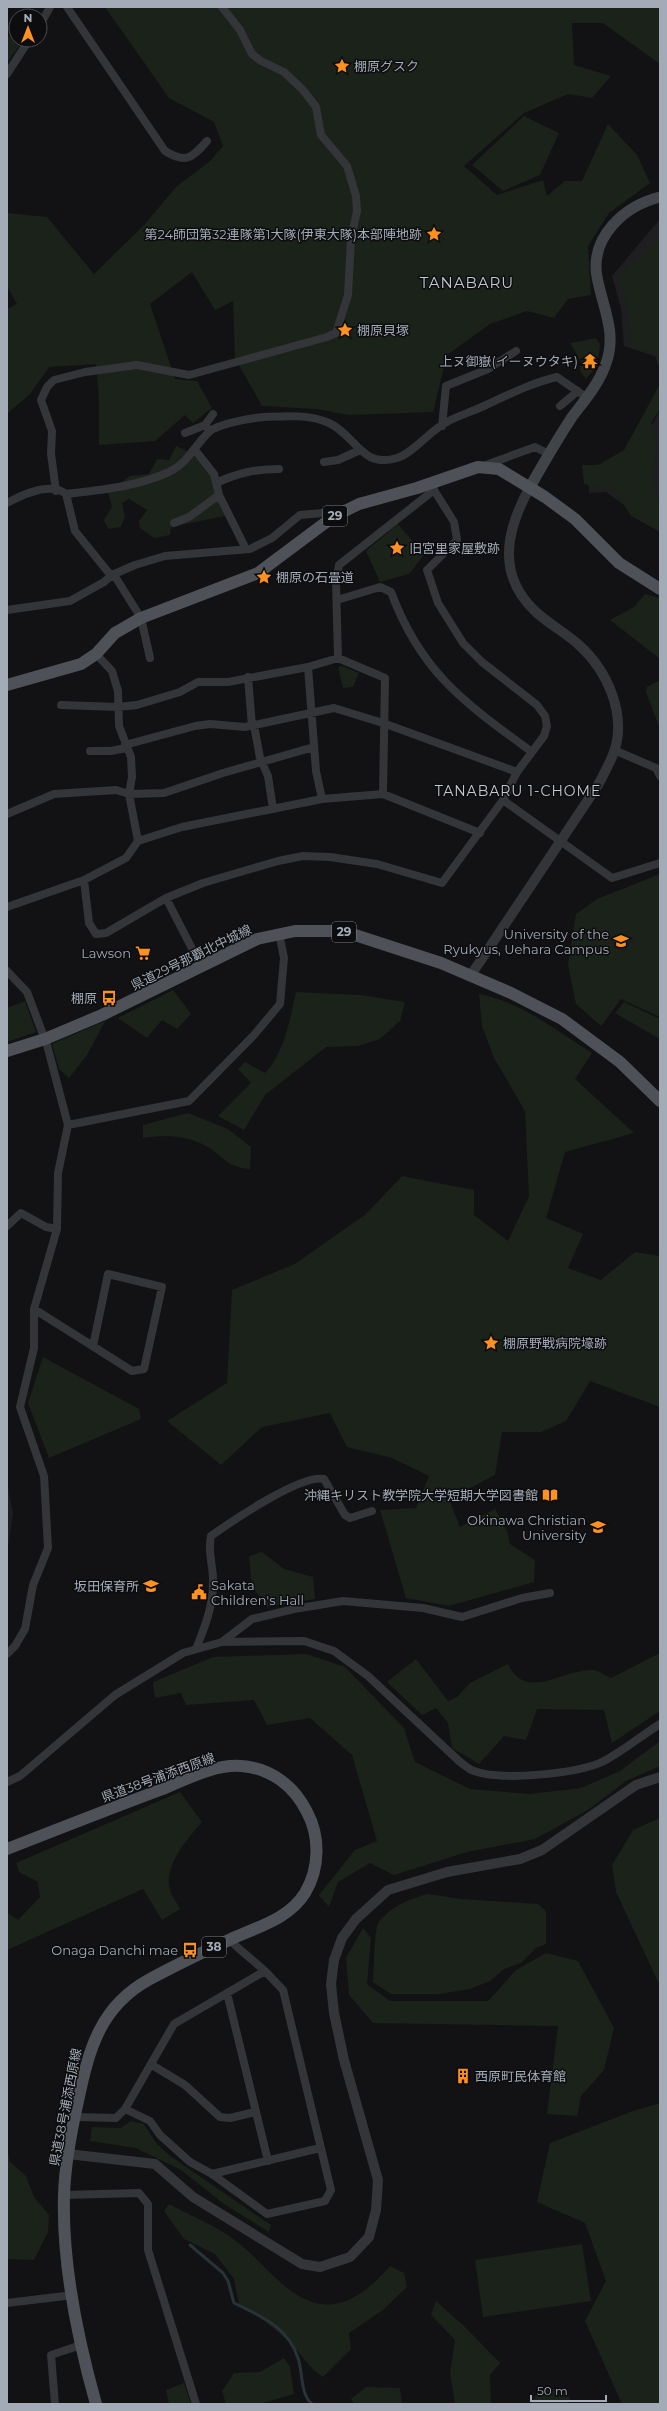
<svg xmlns="http://www.w3.org/2000/svg" width="667" height="2411" viewBox="0 0 667 2411" font-family="Montserrat,'Noto Sans JP',sans-serif">
<style>
.built{fill:#1e1e21}
.green{fill:#1a221a}
.lines{fill:none;stroke-linecap:round;stroke-linejoin:round}
.stream{stroke:#273338;stroke-width:3}
.minor{stroke:#333539;stroke-width:8}
.tertiary{stroke:#333539;stroke-width:10}
.secondary{stroke:#414449;stroke-width:11}
.primary{stroke:#4e5258;stroke-width:12}
.labels{text-anchor:middle;stroke-width:3;stroke-linejoin:round;paint-order:stroke}
.shield{fill:#0d0d0f;stroke:#757c84;stroke-width:1}
.shield-label{font-size:12px;font-weight:bold;fill:#a2abb6}
.poi-label{font-size:13px;fill:#a2abb6;stroke:#0d0d0f;text-anchor:end}
.street-label{font-size:13px;fill:#a2abb6;stroke:#0d0d0f}
.neighbourhood-label{font-size:14px;letter-spacing:1px;fill:#c3c9d1;stroke:#0d0d0f}
.quarter-label{font-size:15px;letter-spacing:1px;fill:#c3c9d1;stroke:#0d0d0f}
</style>
<rect width="100%" height="100%" fill="#121214"/>
<path class="built" d="M660,219v139l-36,-12 -3,-38 -9,-32z
M660,410v121l-54,-39 -17,1 -1,-25 33,-8 33,-38z
M7,1481l6,33 -6,41z"/>
<path class="green" d="M105,7h555v57l-57,-41h-31l2,42 37,11 -19,22 -24,-4 -44,19 -60,53 33,29 46,-15 4,16 18,-15h17l26,-57 29,31 13,28 -41,30 -21,33 3,49 -23,4 -14,19 -27,-7 -37,13 -43,31 -14,57 -85,3 -31,-6 -55,-3 -27,-48 -2,-57 -18,9 -23,-38 -42,32 25,75 22,2 15,27 -19,15 -8,-8 -30,26 -56,4v-46l-3,-35 -47,3 -19,27 -23,20v-105l10,-5 -10,-18v-73l40,4 47,57 51,-50 32,-38 32,-24 14,-16 -9,-24 -45,-24z
M7,34l12,12 -12,17z
M524,116l35,17 -19,42 -37,16 -31,-26z
M660,237v135l-5,-18 -24,-7 -2,-33 -10,-37z
M596,338l4,6c-1,16 -3,23 -14,35l-6,-8 1,-9 -11,-19z
M660,384v25l-9,14 7,23 -6,27 8,39v20l-29,-16 -16,-26 -31,-6 -2,-19h16l26,-15z
M176,446l20,9 14,17 19,43 -58,12 -1,8 -16,3 -14,-10 -1,-7 8,-11 -18,-11 -7,4 3,13 -4,11 -13,2 -4,-9 8,-13 -4,-15 22,-16 19,-2 8,-15 12,1z
M398,524l26,31 -15,19 -29,8 -14,-31z
M645,594l15,4v61l-50,-39 24,-13z
M342,666l17,7 -6,14 -10,1 -5,-21z
M660,680v49l-14,-37 1,-5z
M660,874v143l-39,-18 -20,27 -25,-22 -8,-39 8,-51 21,-15z
M173,990l18,24 -14,15 -15,-9 -15,18 -29,-20z
M296,992l64,3 45,7 -5,19 -20,18 -22,7 -32,1 -61,48 -21,35 -26,-14 33,-33 -13,-14 7,-7 20,11c19,-19 25,-54 31,-81z
M479,994c41,7 78,37 113,59l-17,26 59,54 -69,19 -19,66 37,16 -15,34 33,12 34,-28 25,4v151l-70,-26 -24,40 -25,11h-39l-7,43 -46,24 11,28 35,-18 12,22 3,13 25,16 -1,22 -85,24 -43,-8 -26,-88 36,-2 13,-32 -37,-18 -45,-11 -17,-34 -68,14 -41,38 -54,-44 60,-38 5,-93 63,-26 71,-50 36,-38 72,14v25l34,26 21,-45 -4,-85 -31,-53 -12,-32z
M25,1001l11,31 -29,10v-34z
M624,1002l36,17v20l-45,-26z
M105,1021l-18,34 -18,23 -10,-9 -7,-25z
M188,1113l40,16 23,18 -1,22c-26,-2 -26,-14 -46,-24 -18,-10 -41,-10 -61,-7v-13z
M43,1357l96,52 2,10 -92,39 -21,-55z
M262,1552l22,17 29,8 2,22 -48,8 -15,-21 -3,-30z
M660,1653v58l-48,32 -8,-33 -67,-1 -11,31 -22,-4 -25,28 -27,-16 -4,-25 -12,-15 -14,7 -35,-33 29,-23 32,42 9,-4 13,-14 38,-19c18,38 53,6 83,6 6,-1 15,6 20,8z
M306,1654l39,13 59,61 11,34 55,27 60,5 51,-6 39,-17 40,-30v25l-34,15 -38,29 -53,29 -68,13 -73,23 -24,-12 -32,19 -9,25 -10,-12 36,-45 22,-9 -25,-86 -42,-37 -43,7 -13,-25 -68,5 -5,-12 -26,5 -2,-16 60,-25z
M180,1792l22,30c-14,16 -39,44 -32,68 2,6 7,13 10,19l-18,11 -19,-31 -136,61v-38l11,8 22,-23 -2,-15 -19,-10 -3,-9z
M660,1818v168l-44,-94 -4,-27 21,-35z
M428,1894l33,5 77,5 8,7v33l-10,4 -15,15 -17,6 -14,12 -20,8 -31,5h-48l-18,-12c1,-12 1,-50 5,-58 9,-16 33,-26 50,-30z
M363,1928l8,10 -4,46 23,17h98l28,-31 30,-17 32,8 36,67 -10,42 -23,26 -4,20 -30,-2 11,-88 -185,-3 -24,-28 -3,-37z
M660,2103v301h-38l-37,-83 21,-40 -21,-58 -48,-21 13,-59 83,-32z
M131,2121l13,3 12,19 14,13 101,69 -2,7 -45,-28 -43,-34 -45,-22 -46,-7 2,-14 29,1z
M7,2147l3,15 16,14 8,21 15,18 -1,17 -14,28 -27,-1z
M169,2204c22,12 48,22 67,37 16,12 28,27 43,40 43,40 76,25 111,-15l14,7 3,14 -24,23 -34,23 2,16 -28,28c-17,-12 -19,-20 -32,-33 -15,-16 -34,-28 -52,-39l-5,-26 -19,-25 -31,-15 -20,-28z
M582,2244l9,57 -108,16 -8,-57z
M436,2301l28,25 36,37 -10,12 1,29h-36l-5,-31 5,-33 -24,-25z
M284,2358l6,9 4,27 -35,10h-33l-4,-13 12,-18 26,-1z
M184,2383l7,21h-22l-3,-14z
M366,2387l34,1 2,16h-48l-3,-5z
M565,2388l5,11 -2,5h-37l8,-14z"/>
<g class="lines">
<path class="stream" d="M190,2245l33,28 5,8 6,22c27,13 54,24 64,55 5,14 2,36 14,46"/>
<path class="minor" d="M67,7l98,144c21,13 27,7 42,-10
M40,25l10,-18
M7,74l22,-34
M560,406l18,-15
M205,425l8,-11
M442,426l4,-40 42,-17 28,-18
M185,433l20,-8 5,6
M195,450l19,24 5,21 27,54
M324,462l14,-2 22,-10
M483,466l52,-19 14,7
M216,483c22,-10 39,-14 63,-14
M56,491l-5,-37 1,-23 -11,-31 6,-13 7,-7 31,-8 52,-7 52,10 138,-38 9,-4 12,-38 3,-56 6,-28 -1,-15 -9,-30 -26,-31 -5,-28 -13,-17 -19,-18 -23,-11 -9,-7 -12,-24 -18,-23
M66,494c34,-4 70,-7 103,-22 19,-9 25,-26 40,-40 8,-8 42,-14 55,-15 21,-1 45,-3 65,6 27,12 32,46 68,35 16,-5 32,-26 48,-35 12,-7 26,-11 39,-17 24,-11 47,-23 73,-29l29,20
M7,503c15,-8 43,-22 59,-9l9,37 33,41 8,6 25,40 9,40
M174,523l15,-6 30,-22
M337,600l43,-13 11,5c30,81 74,111 141,160
M7,610l63,-9 34,-19 8,-7 23,-10 30,-9 85,-7 22,-11 28,-23 23,-2 10,4
M96,654l16,17 6,20 1,35 12,31 1,20 -3,17 9,47
M338,658l-2,-76 3,-17 95,-75
M308,667l8,104 6,28
M248,677l4,49
M61,705l57,2 19,-2 43,-13 18,-10h30l80,-15 30,-9 47,20 -2,116
M254,725l6,33 8,18 5,33
M125,745l70,-19 15,-2 35,3 89,-19 49,15 134,49
M614,750l42,18 4,8
M90,751h21l15,-3
M503,800l109,78 48,-15
M7,814l47,-20 62,-4 13,4 35,-1 59,-20 91,-26
M84,880l5,43 7,11 10,-1 60,-35 37,-15 75,-22 25,-5 27,1 47,7 65,19 61,-83 14,-28 27,-36 3,-10 -2,-10 -8,-11 -55,-43 -19,-19 -25,-40 -11,-33 30,-30 -3,-18 -20,-32 -2,-7
M166,898l35,68
M7,907l77,-27 42,-22 12,-17 44,-14 140,-28 61,-5 97,39
M7,971l20,21 20,53 21,80 -10,48 -1,56 -23,80v39l-14,59 24,69 4,72 -15,37 -8,44 -10,17 -8,8
M68,1125l121,-24 65,-66 26,-31 4,-46 -5,-25
M7,1226l14,-13 25,14 11,2
M34,1309l98,62 12,-2 18,-82 -54,-13 -15,72
M222,1642l30,-23 42,-10 49,-8 80,7 39,9 60,-19 28,-5
M196,1649c8,-20 17,-42 17,-65 1,-17 -6,-31 -2,-48 21,-15 90,-62 113,-57l21,36 5,3 22,-7
M7,1782l13,-6 95,-81 68,-42 39,-11 82,-1 30,10 34,25 91,85c4,3 9,8 15,10 27,10 104,3 130,-10 19,-10 37,-25 56,-37
M227,1993l41,168
M152,2065l33,20 35,32 10,1 25,-6
M125,2109l25,12 10,14 30,27 22,12 55,40 58,-13 6,-11 -48,-200 -18,-19 -36,-31
M75,2117l41,1 9,-9 49,-85 91,-53
M212,2174l108,-26
M64,2195l75,-2 9,11v46l48,154
M7,2303l66,-8
M55,2404l-4,-49 30,-10"/>
<path class="tertiary" d="M471,975l127,-190c6,-11 12,-22 16,-33 13,-38 -7,-82 -35,-107 -13,-12 -30,-21 -43,-33 -40,-37 -30,-82 -6,-125
M68,2154l87,10 38,33 109,67 18,3 30,-10 19,-20 7,-27 2,-30 -34,-120 -10,-47 -3,-29 3,-24 8,-22 14,-19 32,-29 59,-18 73,-13 22,-9 94,-65 24,-8"/>
<path class="secondary" d="M530,487c13,-23 27,-47 42,-70 12,-16 26,-32 33,-51 13,-32 -2,-57 -8,-89 -7,-40 27,-71 63,-80"/>
<path class="primary" d="M7,685l74,-21 15,-10 19,-21 26,-15 117,-45 75,-56 26,-13 58,-16 61,-21 21,2 46,28 30,22 44,44 41,26
M7,1051l38,-12 57,-24 155,-76 38,-8h41l19,4 86,28 70,30 51,26 58,43 40,39
M7,1849c51,-20 102,-40 153,-59 25,-10 54,-26 81,-24 30,2 53,20 66,46 13,24 13,56 -2,81 -16,26 -48,34 -74,46 -28,13 -55,26 -81,40 -50,27 -61,70 -72,122 -7,31 -13,63 -14,94 -2,67 14,145 32,209"/>
</g>
<defs>
<g id="sight-bare" transform="scale(1.2)"><path d="M0-6L1.8-2.2L6-1.7L2.9 1.2L3.7 5.4L0 3.3L-3.7 5.4L-2.9 1.2L-6-1.7L-1.8-2.2Z" fill="#ff921f" stroke="#0d0d0f" stroke-width="2.5" paint-order="stroke"/></g>
<g id="temple-bare" transform="scale(1.2)"><path d="M0-6L5-2H3V0L6.5 2.5H4V6H1.5V3h-3V6H-4V2.5H-6.5L-3 0V-2H-5Z" fill="#ff921f" stroke="#0d0d0f" stroke-width="2.5" paint-order="stroke"/></g>
<g id="university-bare" transform="scale(1.2)"><path d="M0-5L7-2L0 1L-7-2ZM-4 1L0 2.5L4 1V4Q0 6-4 4Z" fill="#ff921f" stroke="#0d0d0f" stroke-width="2.5" paint-order="stroke"/></g>
<g id="supermarket-bare" transform="scale(1.2)"><path d="M-6-5.5h2.5l.6 2H6L4.5 2H-2.5L-4.4-4H-6ZM-1.5 3.2a1.3 1.3 0 1 0 .1 0ZM3 3.2a1.3 1.3 0 1 0 .1 0Z" fill="#ff921f" stroke="#0d0d0f" stroke-width="2.5" paint-order="stroke"/></g>
<g id="bus-bare" transform="scale(1.2)"><path d="M-5-6H5V4H4V6H2V4H-2V6H-4V4H-5ZM-3.5-4V0h7V-4ZM-3.5 1.2v1.5H-2V1.2ZM2 1.2v1.5H3.5V1.2Z" fill="#ff921f" stroke="#0d0d0f" stroke-width="2.5" paint-order="stroke"/></g>
<g id="library-bare" transform="scale(1.2)"><path d="M-6-4Q-3-5.5-.7-3.5V5Q-3 3-6 4ZM6-4Q3-5.5 .7-3.5V5Q3 3 6 4Z" fill="#ff921f" stroke="#0d0d0f" stroke-width="2.5" paint-order="stroke"/></g>
<g id="school-bare" transform="scale(1.2)"><path d="M0-5L7-2L0 1L-7-2ZM-4 1L0 2.5L4 1V4Q0 6-4 4Z" fill="#ff921f" stroke="#0d0d0f" stroke-width="2.5" paint-order="stroke"/></g>
<g id="civic-bare" transform="scale(1.2)"><path d="M-.6-6.5H3V-4.5H.6V-3L4-1V1h2V6H-6V1h2V-1L-.6-3ZM-1.2 2.5V6h2.4V2.5Z" fill="#ff921f" stroke="#0d0d0f" stroke-width="2.5" paint-order="stroke"/></g>
<g id="building-bare" transform="scale(1.2)"><path d="M-4-6H4V6H1V3H-1V6H-4ZM-2.5-4.3h1.7v1.8h-1.7ZM.8-4.3h1.7v1.8H.8ZM-2.5-1h1.7V.8h-1.7ZM.8-1h1.7V.8H.8Z" fill="#ff921f" stroke="#0d0d0f" stroke-width="2.5" paint-order="stroke"/></g>
</defs>
<g fill-rule="evenodd">
<use href="#sight-bare" x="342" y="66"/>
<use href="#sight-bare" x="434" y="234"/>
<use href="#sight-bare" x="345" y="330"/>
<use href="#temple-bare" x="590" y="361"/>
<use href="#sight-bare" x="397" y="548"/>
<use href="#sight-bare" x="264" y="577"/>
<use href="#university-bare" x="621" y="941"/>
<use href="#supermarket-bare" x="143" y="953"/>
<use href="#bus-bare" x="109" y="998"/>
<use href="#sight-bare" x="491" y="1343"/>
<use href="#library-bare" x="550" y="1495"/>
<use href="#university-bare" x="598" y="1527"/>
<use href="#school-bare" x="151" y="1586"/>
<use href="#civic-bare" x="199" y="1592"/>
<use href="#bus-bare" x="190" y="1950"/>
<use href="#building-bare" x="463" y="2076"/>
</g>
<g class="labels">
<g class="shield">
<rect x="323" y="506" width="24" height="20" rx="3"/>
<rect x="332" y="922" width="24" height="20" rx="3"/>
<rect x="202" y="1937" width="24" height="20" rx="3"/>
</g>
<g class="shield-label">
<text x="335" y="520">29</text>
<text x="344" y="936">29</text>
<text x="214" y="1951">38</text>
</g>
<g class="poi-label">
<text x="354" y="71" text-anchor="start">棚原グスク</text>
<text x="422" y="239">第24師団第32連隊第1大隊(伊東大隊)本部陣地跡</text>
<text x="357" y="335" text-anchor="start">棚原貝塚</text>
<text x="578" y="366">上ヌ御嶽(イーヌウタキ)</text>
<text x="409" y="553" text-anchor="start">旧宮里家屋敷跡</text>
<text x="276" y="582" text-anchor="start">棚原の石畳道</text>
<text x="609" y="939">University of the<tspan x="609" dy="15">Ryukyus, Uehara Campus</tspan></text>
<text x="131" y="958">Lawson</text>
<text x="97" y="1003">棚原</text>
<text x="503" y="1348" text-anchor="start">棚原野戦病院壕跡</text>
<text x="538" y="1500">沖縄キリスト教学院大学短期大学図書館</text>
<text x="586" y="1525">Okinawa Christian<tspan x="586" dy="15">University</tspan></text>
<text x="211" y="1590" text-anchor="start">Sakata<tspan x="211" dy="15">Children's Hall</tspan></text>
<text x="139" y="1591">坂田保育所</text>
<text x="178" y="1955">Onaga Danchi mae</text>
<text x="475" y="2081" text-anchor="start">西原町民体育館</text>
</g>
<g class="street-label">
<text transform="translate(191 957) rotate(-26)" y="5">県道29号那覇北中城線</text>
<text transform="translate(158 1777) rotate(-20)" y="5">県道38号浦添西原線</text>
<text transform="translate(65 2107) rotate(-79)" y="5">県道38号浦添西原線</text>
</g>
<g class="neighbourhood-label">
<text x="518" y="796">TANABARU 1-CHOME</text>
</g>
<g class="quarter-label">
<text x="467" y="288">TANABARU</text>
</g>
</g>
<rect width="667" height="2411" fill="none" stroke="#a2abb6" stroke-width="16"/>
<g transform="translate(28 28)"><circle r="19" fill="#0d0d0f" stroke="#494c52"/>
<path d="M0-3L7 15L0 10L-7 15Z" fill="#ff921f"/>
<text y="-6" font-size="11" font-weight="bold" text-anchor="middle" fill="#a2abb6">N</text>
</g>
<path d="M531 2395v6h75v-6" fill="none" stroke="#a2abb6" stroke-width="2"/>
<text x="537" y="2395" font-size="12" fill="#a2abb6" stroke="#0d0d0f" stroke-width="3" paint-order="stroke">50 m</text>
</svg>
